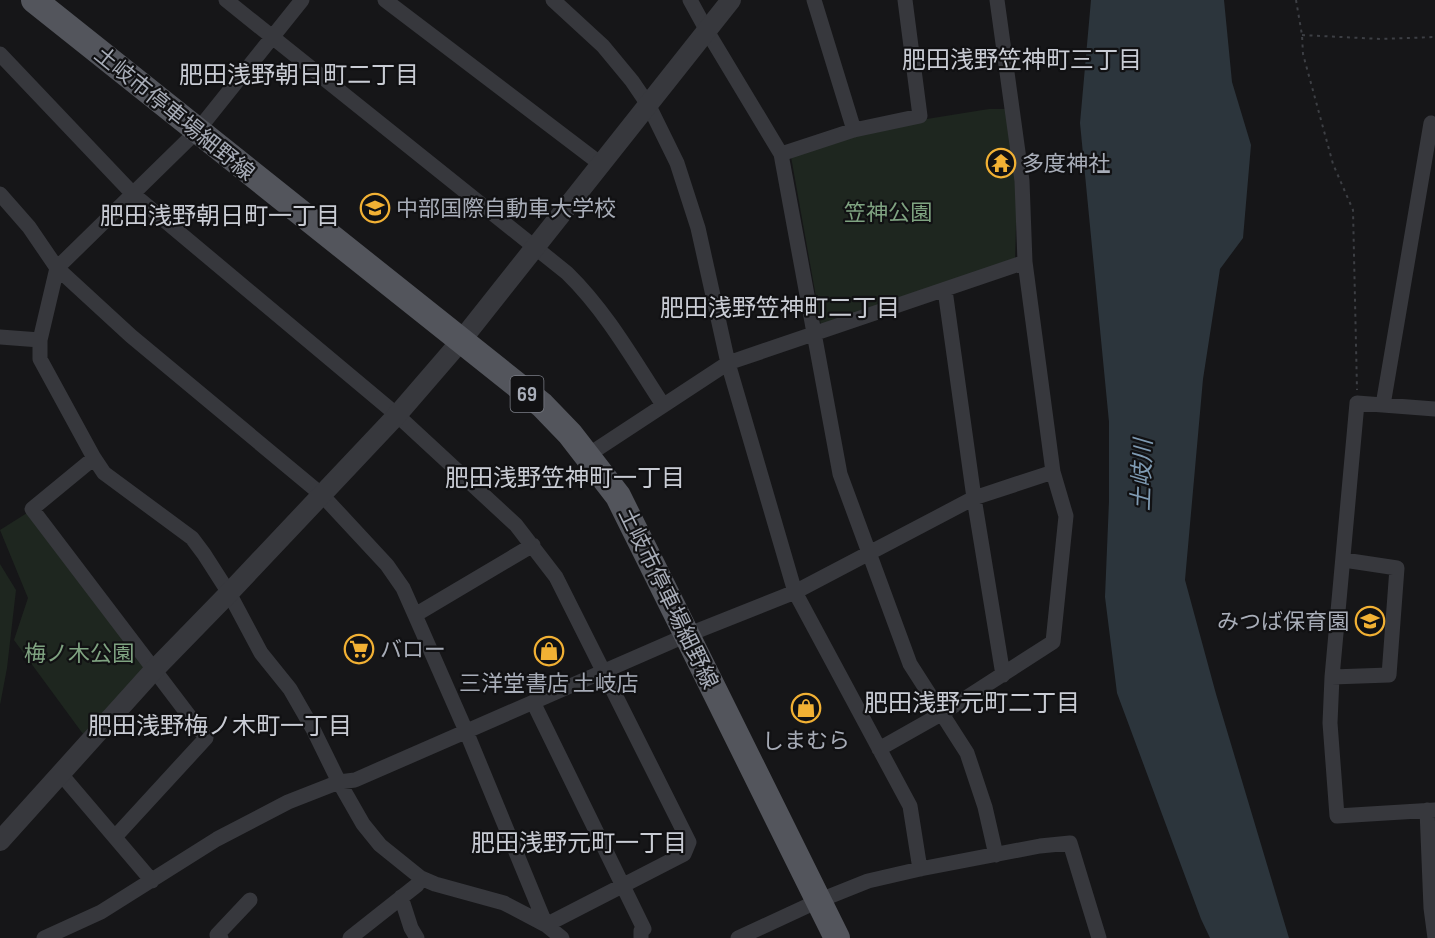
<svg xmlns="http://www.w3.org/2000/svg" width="1435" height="938" viewBox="0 0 1435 938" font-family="'Sofia Sans Condensed','Noto Sans JP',sans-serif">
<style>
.green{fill:#1e261f}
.water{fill:#2c353c}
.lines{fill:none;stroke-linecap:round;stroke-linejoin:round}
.path{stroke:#3d3f44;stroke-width:2;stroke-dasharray:3 4.5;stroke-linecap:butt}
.minor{stroke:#37383d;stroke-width:15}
.tertiary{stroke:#37383d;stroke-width:20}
.primary{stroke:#53555c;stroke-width:26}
.labels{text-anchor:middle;stroke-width:4.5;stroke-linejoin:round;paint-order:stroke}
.shield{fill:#111113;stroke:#7b7e86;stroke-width:1.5}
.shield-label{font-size:21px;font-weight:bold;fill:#a8adb8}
.street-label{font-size:22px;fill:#a8adb8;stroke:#111113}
.poi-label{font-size:22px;fill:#a8adb8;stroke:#111113;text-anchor:start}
.park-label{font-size:22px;fill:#7fa381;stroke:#111113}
.neighbourhood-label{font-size:24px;fill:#c9ccd4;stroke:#111113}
.water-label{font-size:24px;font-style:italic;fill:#7f9bb3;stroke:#111113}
</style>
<rect width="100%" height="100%" fill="#161618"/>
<path class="green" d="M989,109h18l10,75 -2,77 -194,64 -31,-174 87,-24z
M27,513l119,155 -63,66 -69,-94 14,-42 -28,-68z
M0,564l16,26 -9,78 -7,37z"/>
<path class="water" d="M1091,0h133l8,82 19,63 -8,93 -23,31 -17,110 -18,201 31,114 73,244h-79l-9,-19 -84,-226 -12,-96 4,-96v-79l-29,-299z"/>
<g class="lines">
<path class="path" d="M1296,0l6,35 1,19 30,110 20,46 4,180
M1302,35l79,4 54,-2"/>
<path class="minor" d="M226,0l341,273c39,38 66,86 96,132
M302,0l-104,130 -141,138 -17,72v19l54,99 10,15 88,65 12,16 25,39 32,60 29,36 23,40 26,53 24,42 17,21 41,33 14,6 69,19 42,22 16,13
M385,0l217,165
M553,0l50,46 29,35 17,25 28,57 21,65 30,135 67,229 115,214 10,63
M690,0l17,31 74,123 59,320 70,190 57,89 18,54 11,48
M814,0l40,130
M0,54l133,140 264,221 119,110 40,52 133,265 -5,12 -138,71 -80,-194 -51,-116 -12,-27 -16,-23 -65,-70 -191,-159 -74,-68 -28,-41 -29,-33
M781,154l73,-24 66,-14 -15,-116
M945,290l29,208 29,177
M0,337l40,3
M1383,405l48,-282
M1435,409l-78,-6 -25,274 -2,46 7,93 98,-6
M588,455l140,-92 297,-101
M94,458l-62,51 174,229 -91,99
M415,615l118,-70
M1332,677l57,-2 8,-107 -53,-8
M533,702l111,227 -3,2v7
M879,749l62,-35 112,-72 13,-126 -13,-44 -28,-210 -3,-81 -25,-181
M60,773l92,108
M1427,810l4,98 4,30
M401,897l10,31 6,10
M44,938l57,-26 116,-73 71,-37 51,-20 16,-2 332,-145 108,-43 179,-94 79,-26
M221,938l-4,-3 33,-35
M350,938l67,-53 4,-7
M738,938l80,-37 50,-20 52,-12 120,-23 30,-3 29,95"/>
<path class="tertiary" d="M0,841l154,-171 75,-77 168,-178 63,-73 271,-342"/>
<path class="primary" d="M34,0l508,405 28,29 48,62 219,442"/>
</g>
<defs>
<g id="temple-ring" transform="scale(1.5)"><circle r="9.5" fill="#111113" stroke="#f2b134" stroke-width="1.5"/><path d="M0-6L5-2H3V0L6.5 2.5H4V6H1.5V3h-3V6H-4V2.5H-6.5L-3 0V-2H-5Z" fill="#f2b134"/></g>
<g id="university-ring" transform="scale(1.5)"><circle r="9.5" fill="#111113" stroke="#f2b134" stroke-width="1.5"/><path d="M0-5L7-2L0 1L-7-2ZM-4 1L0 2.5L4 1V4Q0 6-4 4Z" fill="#f2b134"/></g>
<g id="school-ring" transform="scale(1.5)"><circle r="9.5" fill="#111113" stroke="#f2b134" stroke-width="1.5"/><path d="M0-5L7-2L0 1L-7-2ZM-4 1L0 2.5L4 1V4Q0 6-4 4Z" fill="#f2b134"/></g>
<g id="supermarket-ring" transform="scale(1.5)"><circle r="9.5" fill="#111113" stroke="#f2b134" stroke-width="1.5"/><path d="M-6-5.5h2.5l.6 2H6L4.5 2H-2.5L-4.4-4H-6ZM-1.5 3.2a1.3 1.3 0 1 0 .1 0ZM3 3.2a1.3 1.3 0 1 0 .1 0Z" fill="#f2b134"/></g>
<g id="shop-ring" transform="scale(1.5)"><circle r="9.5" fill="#111113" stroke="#f2b134" stroke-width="1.5"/><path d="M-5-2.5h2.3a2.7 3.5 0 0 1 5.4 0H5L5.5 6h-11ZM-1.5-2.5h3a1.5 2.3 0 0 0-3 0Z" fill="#f2b134"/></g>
</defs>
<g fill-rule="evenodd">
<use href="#temple-ring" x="1001" y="163"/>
<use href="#university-ring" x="375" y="208"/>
<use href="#school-ring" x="1370" y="621"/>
<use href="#supermarket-ring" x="359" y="649"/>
<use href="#shop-ring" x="549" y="651"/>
<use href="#shop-ring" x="806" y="708"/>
</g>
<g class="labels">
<rect class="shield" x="510.5" y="376" width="33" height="36" rx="4.5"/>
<g class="shield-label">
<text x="527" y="401">69</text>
</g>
<g class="street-label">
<text transform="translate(175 113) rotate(39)" y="8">土岐市停車場細野線</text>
<text transform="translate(669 598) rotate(64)" y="8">土岐市停車場細野線</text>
</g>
<g class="poi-label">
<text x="1022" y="171">多度神社</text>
<text x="396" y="216">中部国際自動車大学校</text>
<text x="1349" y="629" text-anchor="end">みつば保育園</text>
<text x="380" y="657">バロー</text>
<text x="549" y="691" text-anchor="middle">三洋堂書店 土岐店</text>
<text x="806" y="748" text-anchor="middle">しまむら</text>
</g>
<g class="park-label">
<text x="888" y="220">笠神公園</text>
<text x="79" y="661">梅ノ木公園</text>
</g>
<g class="neighbourhood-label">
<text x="1022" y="68">肥田浅野笠神町三丁目</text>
<text x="299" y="83">肥田浅野朝日町二丁目</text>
<text x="220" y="224">肥田浅野朝日町一丁目</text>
<text x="780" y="316">肥田浅野笠神町二丁目</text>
<text x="565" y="486">肥田浅野笠神町一丁目</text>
<text x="972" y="711">肥田浅野元町二丁目</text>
<text x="220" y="734">肥田浅野梅ノ木町一丁目</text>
<text x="579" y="851">肥田浅野元町一丁目</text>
</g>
<g class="water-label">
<text transform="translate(1142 475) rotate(-88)" y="8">土岐川</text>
</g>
</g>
</svg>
